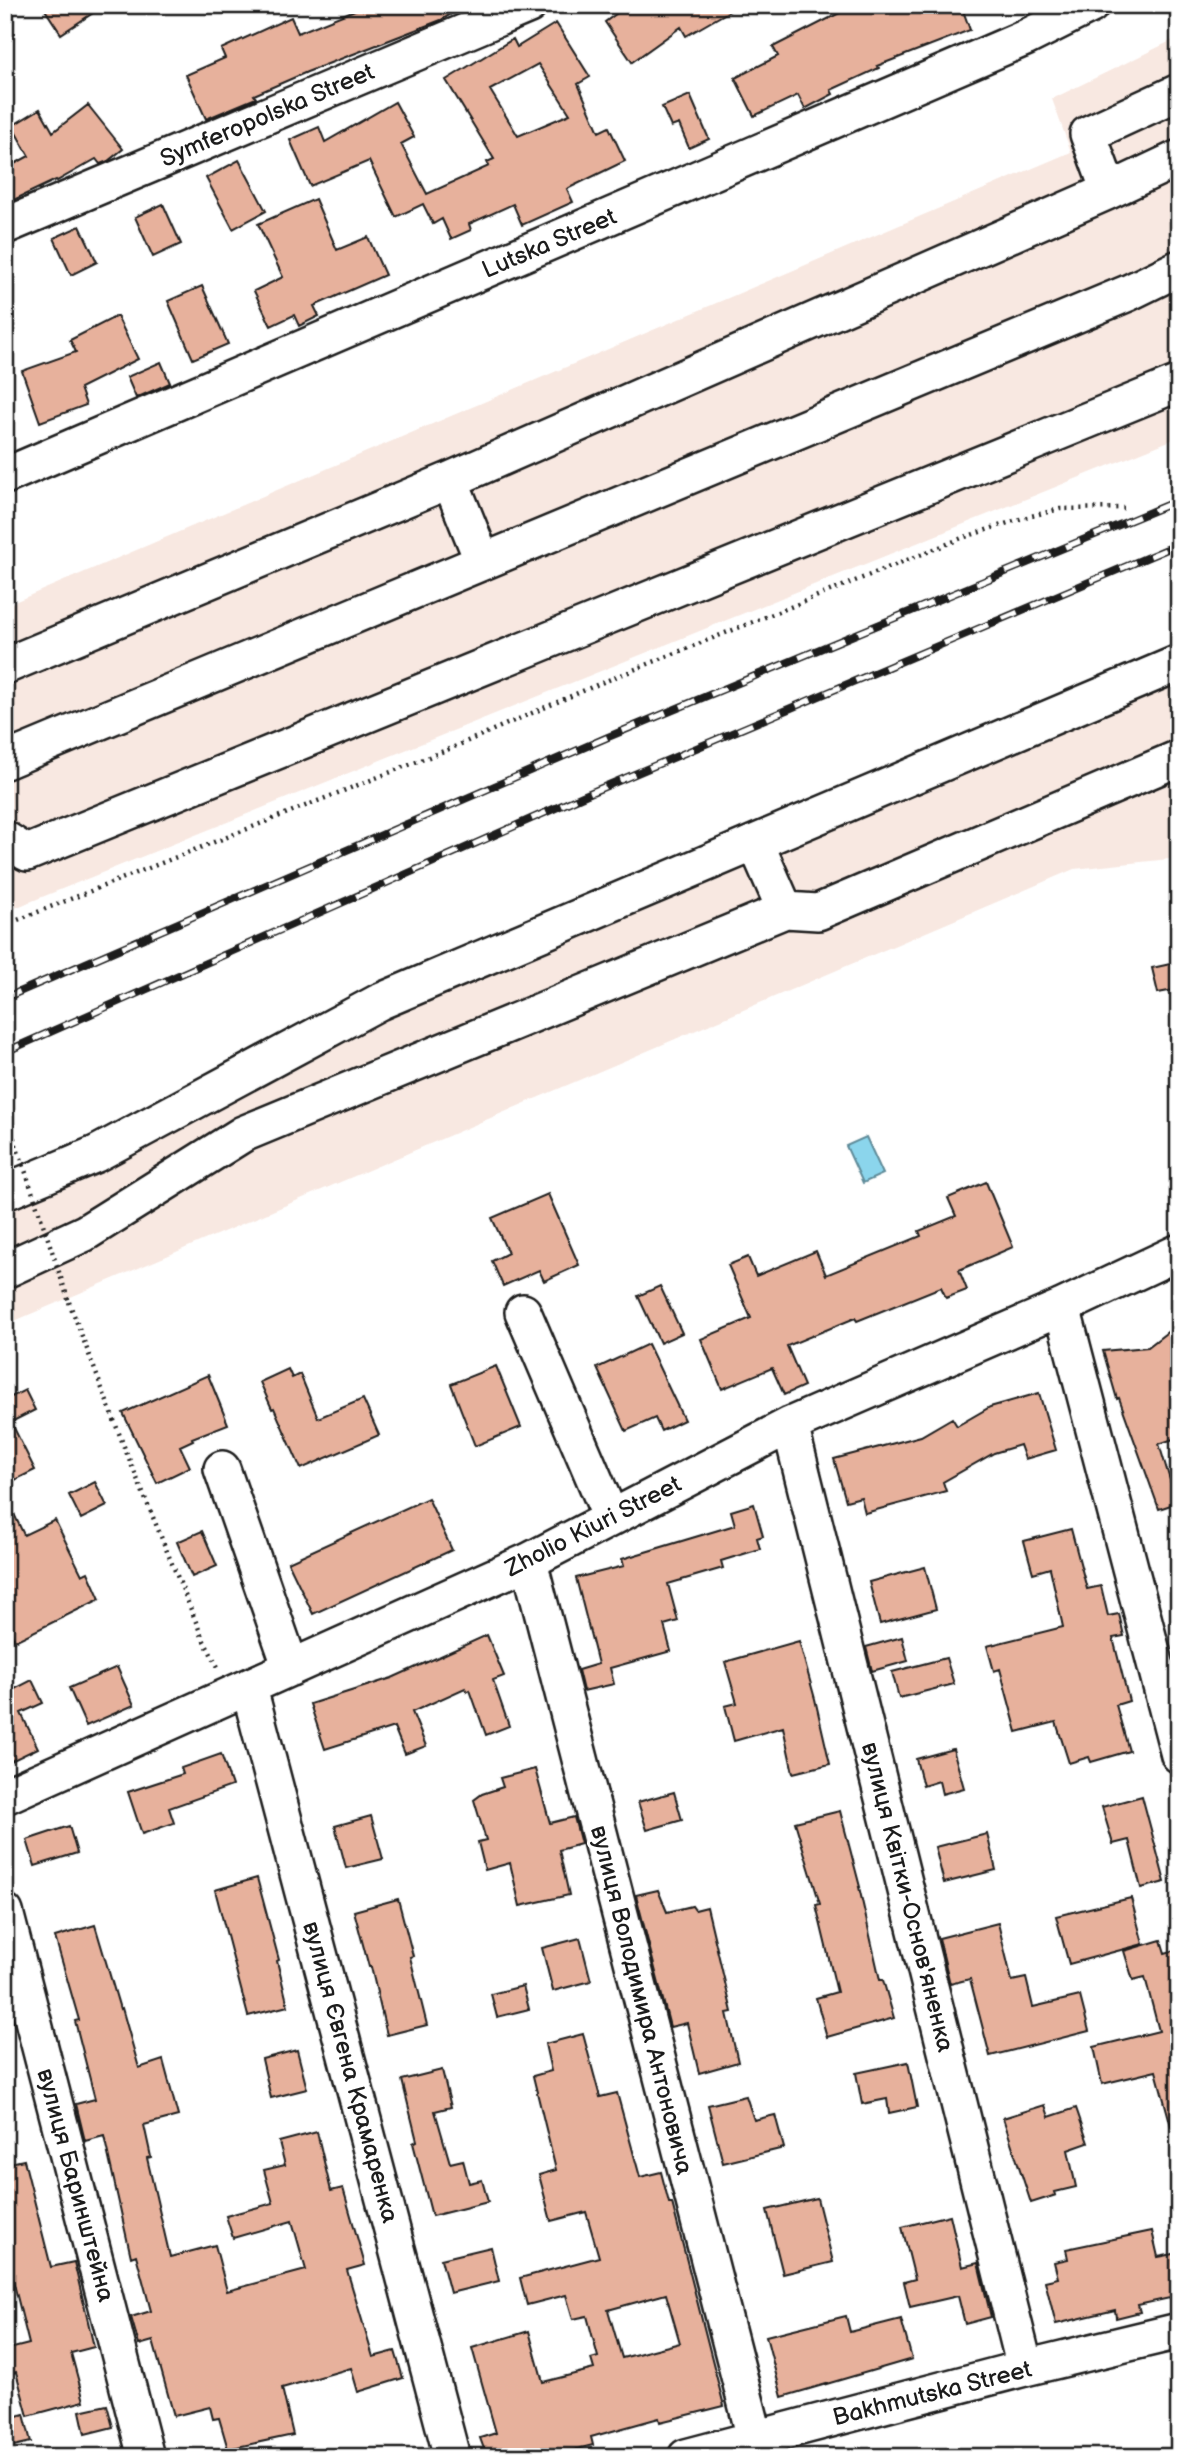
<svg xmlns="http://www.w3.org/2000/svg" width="1184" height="2462" viewBox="0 0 1184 2462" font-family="'Balsamiq Sans',sans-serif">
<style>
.built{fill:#f8e8e1}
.water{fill:#8bd5ec;stroke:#5f8b99;stroke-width:2}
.building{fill:#e7b19c;stroke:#1c1c1c;stroke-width:2;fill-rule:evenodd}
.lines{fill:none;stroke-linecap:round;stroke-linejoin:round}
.minor-casing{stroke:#1c1c1c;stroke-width:40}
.path{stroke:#1c1c1c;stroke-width:4.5;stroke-dasharray:2 5;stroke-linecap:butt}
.minor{stroke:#fff;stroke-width:35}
.rail-casing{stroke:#1c1c1c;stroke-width:8}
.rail{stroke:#fff;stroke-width:5;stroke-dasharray:16;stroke-linecap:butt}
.path-bridge{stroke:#1c1c1c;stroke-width:4.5;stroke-dasharray:2 5;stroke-linecap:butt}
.labels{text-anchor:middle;stroke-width:6;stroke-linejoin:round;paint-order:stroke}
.street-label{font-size:24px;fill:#1c1c1c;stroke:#fff}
</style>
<rect width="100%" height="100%" fill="#fff"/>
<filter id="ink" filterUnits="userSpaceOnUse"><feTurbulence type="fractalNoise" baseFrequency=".0143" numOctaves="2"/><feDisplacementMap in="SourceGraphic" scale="14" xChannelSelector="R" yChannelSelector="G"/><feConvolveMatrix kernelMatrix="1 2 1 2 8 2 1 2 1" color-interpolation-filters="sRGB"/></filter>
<g filter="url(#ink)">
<path class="built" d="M1179,37v400l-1174,475v-306l1066,-454 -19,-53z
M1179,648v210l-105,11 -1069,456v-144z"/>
<path class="water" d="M866,1137l17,37 -20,9 -17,-37z"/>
<path class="building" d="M42,5h63l-44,29z
M367,5h99l-25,15 -134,52 -53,23 2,3 -50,21 -20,-44 39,-17 -4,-9 70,-32 7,16z
M628,5h112l-54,31 -5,-9 -49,35 -27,-40z
M855,5h13l4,8 21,-8h68l9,25 -93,36 2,2 -48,22 2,4 -28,15 -7,-14 -44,21 -19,-38 43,-22 -5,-9z
M556,23l34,54 -12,7 21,48 10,-5 16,34 -58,28 6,13 -51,23 -9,-21 -44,20 2,6 -20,9 -9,-20 -9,5 -10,-20 -27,13 -27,-56 -59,25 -20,-46 29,-13 6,15 70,-40 19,35 -13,7 26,50 62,-28 -2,-4 7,-3 -48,-79 67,-41 4,8zM538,64l32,50 -52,22 -28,-46z
M690,95l19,44 -20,9 -10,-24 -8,3 -9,-20z
M88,105l35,44 -15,12 -8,3 -4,-5 -39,22 -1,-1 -51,24v-35l24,-13 -17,-30 28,-17 13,23z
M239,160l27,51 -33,18 -27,-51z
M315,199l22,51 31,-13 17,38 -71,31 5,10 -20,10 -5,-11 -23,11 -17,-35 29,-14 -25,-53z
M163,204l18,40 -28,13 -18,-40z
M80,226l17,36 -26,13 -17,-37z
M202,286l26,58 -35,15 -25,-58z
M117,316l21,43 -58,29 6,17 -46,17 -18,-51 54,-19 -6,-12z
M161,362l9,21 -34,15 -9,-21z
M1175,963l4,26 -21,4 -6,-25z
M986,1182l27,65 -54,23 8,20 -21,8 -5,-11 -84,34 -2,-3 -68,28 17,40 -20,9 -12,-27 -50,21 -21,-50 50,-21 -23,-53 20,-8 8,19 60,-25 10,24 95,-39 -2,-5 37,-15 -8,-18z
M548,1194l31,71 -35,16 -5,-11 -36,16 -11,-25 16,-8 -16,-35z
M660,1286l22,47 -22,10 -22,-47z
M1179,1323v114l-20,7 18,59 -18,6 -40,-111 -2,1 -14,-48 45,-4z
M648,1344l36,76 -23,11 -6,-13 -29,13 -29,-63z
M496,1366l25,61 -46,19 -24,-62z
M288,1369l4,9 8,-4 18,44 45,-19 16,36 -78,34 -27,-61 -2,1 -12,-27z
M208,1375l20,49 -36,14 1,2 -13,6 10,21 -33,16 -34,-70z
M25,1390l10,20 -24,12 24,48 -30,15v-85z
M1039,1393l17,57 -31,9 -5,-14 -26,8 -51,29 3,9 -81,22 -4,-16 -15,4 -12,-42 87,-23 31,-18 5,8 33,-19z
M95,1482l12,24 -26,13 -12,-24z
M5,1495l19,40 31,-15 27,55 6,-3 12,27 -85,42 -10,-20z
M428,1498l24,52 -139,64 -25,-52z
M754,1504l9,32 -6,2 3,11 -39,12 2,7 -55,16 10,37 -14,4 7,26 -61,17 4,16 -31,7 -5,-21 20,-6 -22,-86 48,-12 -2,-7 113,-34 -4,-14z
M1071,1529l16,60 14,-3 7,30 11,-2 5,22 -11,2 16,63 -13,4 13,46 -38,11 -2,-5 -20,6 -13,-41 -39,10 -17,-63 -6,2 -7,-25 76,-19 -13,-59 -17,5 -9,-32z
M202,1531l15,35 -25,11 -15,-35z
M925,1567l11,42 -56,15 -11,-42z
M487,1635l17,41 -11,4 16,46 -23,9 -16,-45 -3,2 -2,-4 -53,24 14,34 -21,8 -11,-27 -69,22 -15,-45 82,-26z
M902,1637l6,24 -36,10 -6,-24z
M799,1641l16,58 15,65 -37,9 -10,-46 -49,14 -9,-35 12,-3 -12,-41z
M946,1658l8,26 -55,14 -7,-26z
M117,1667l17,38 -48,21 -17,-38z
M5,1679l6,12 21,-11 11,23 -22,10 17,35 -33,16z
M953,1749l11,39 -22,6 -3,-13 -16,5 -7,-27z
M221,1754l11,32 -63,22 5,15 -32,11 -14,-42 55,-18 -2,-6z
M535,1769l15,54 24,-6 7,27 -22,6 10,45 -49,11 -10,-43 -25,7 -7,-28 8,-2 -12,-40 8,-6 21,-7 -3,-9z
M674,1792l8,28 -35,10 -9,-28z
M1142,1796l23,86 -24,6 -12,-48 -16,4 -11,-37z
M840,1811l20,76h-1l21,93h3l11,38 -67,19 -11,-39 21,-6 -21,-87 4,-1 -25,-82z
M371,1816l12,43 -37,9 -11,-42z
M69,1826l8,27 -42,13 -8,-26z
M987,1834l9,36 -52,13 -9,-36z
M257,1878l22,82 -2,1 11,45 -40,10 -33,-126z
M658,1890l9,22 25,-6 3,4 12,-3 25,105 -5,1 11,49 -39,11 -12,-50 -17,4 -34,-132z
M1131,1898l12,46 -74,20 -13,-48z
M398,1899l15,57 -3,1 17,68 -40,10 -16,-68h-2l-15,-56z
M998,1923l14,58 14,-3 7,29 47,-11 9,35 -99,25 -20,-77 -20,5 -11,-46z
M95,1925l25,84 2,-1 17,60 24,-8 15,56 -34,9 7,32 -4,1 23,99 45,-12 12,46 79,-21 -14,-49 -59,17 -7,-22 47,-13 -9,-33 21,-5 -6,-23 38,-10 14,59 12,-3 22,77 -18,5 26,87 22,-6 8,27 -45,14 -7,-24 -69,20 11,47 -65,14 -9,-31 -6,1 -3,-12 -36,9 -21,-75 -14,4 -8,-28 20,-6 -15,-56 -5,2 -27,-121 -19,5 -9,-37 19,-5 -20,-78 4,-1 -24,-83z
M580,1938l11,43 -38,10 -11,-43z
M1161,1940l4,13 14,-4v176l-8,1 -15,-55 -54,13 -8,-37 65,-16 -14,-54 -12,3 -9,-29z
M523,1986l6,23 -32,8 -6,-23z
M583,2034l17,63 17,-4 23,84 21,-5 8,31h3l52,203 -64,16 -1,-4 -68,19 2,8 -47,12h-59l-7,-19 16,-5 -24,-85 57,-17 14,51 51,-13 -3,-10 7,-2 -11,-41 -14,3 -7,-24 -39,10 -7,-27 79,-21 -13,-45 -35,9 -12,-46 17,-5 -23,-94 18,-5 -6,-27zM666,2294l14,49 -58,15 -14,-48z
M297,2050l10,39 -36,9 -9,-39z
M908,2062l9,45 -28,6 -2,-14 -25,5 -6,-31z
M442,2070l9,37 -16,4 15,52 13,-3 6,23 13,-3 6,22 -56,14 -19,-73 4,-2 -15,-61z
M746,2096l8,24 21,-5 9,33 -61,15 -15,-58z
M1045,2105l4,12 27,-9 12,35 -20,7 8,37 -21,5 1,3 -25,8 -28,-85z
M24,2160l27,107 23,-5 20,85 -23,6 13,48 -56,15 -12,-44 -11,3v-25l24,-6 -24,-96v-84z
M817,2198l16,64 -50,12 -16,-64z
M950,2215l12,52 16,-4 13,54 -26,7 -7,-28 -48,11 -6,-25 11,-3 -13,-52z
M1152,2231l6,26 21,-4v43l-41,9 2,7 -24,6 -1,-8 -59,14 -11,-43 13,-3 -4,-16 14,-3 -2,-10z
M491,2247l8,34 -49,12 -9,-34z
M846,2316l4,16 51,-13 11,40 -130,38 -16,-61z
M107,2405l6,22 -28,7 -5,-23z
M24,2414l7,28 -26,6v-29z"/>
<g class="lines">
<g class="minor-casing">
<path id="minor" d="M1109,191l-21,-57 91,-42
M5,226l524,-221
M5,476l1020,-438 66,-33
M450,480l33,82
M5,666l445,-186 659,-289 70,-33
M5,761l1123,-468 51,-25
M5,839l22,14 1152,-470
M756,844l29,66
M5,1192l91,-38 283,-152 800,-339
M5,1270l80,-37 158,-99 542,-224 33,2 361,-154
M1062,1307l117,448
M523,1312l88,206
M790,1425l235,943
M222,1469l69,199
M529,1561l226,877
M249,1688l203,769
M5,1796l524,-235 261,-136 272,-118 117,-55
M5,1912l141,545
M686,2457l339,-89 154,-37"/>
</g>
<path class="path" d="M5,925l449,-178 147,-64 361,-145 61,-20 37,-9 64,-1
M5,1111l14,43
M69,1302l56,147 78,190 15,28"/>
<use href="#minor" class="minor"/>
<g class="rail-casing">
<path id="rail" d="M5,998l603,-261 571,-237
M5,1052l580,-257 594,-251"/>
</g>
<use href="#rail" class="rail"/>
<path class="path-bridge" d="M21,1158l48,144"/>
</g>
</g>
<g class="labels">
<g class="street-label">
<text transform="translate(267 115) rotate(-23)" y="8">Symferopolska Street</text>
<text transform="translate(549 243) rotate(-23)" y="8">Lutska Street</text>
<text transform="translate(593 1526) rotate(-27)" y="8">Zholio Kiuri Street</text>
<text transform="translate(908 1897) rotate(76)" y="8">вулиця Квітки-Основ'яненка</text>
<text transform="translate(642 2000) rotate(76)" y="8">вулиця Володимира Антоновича</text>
<text transform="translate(351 2072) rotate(75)" y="8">вулиця Євгена Крамаренка</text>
<text transform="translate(76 2185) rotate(75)" y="8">вулиця Баринштейна</text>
<text transform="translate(932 2393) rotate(-14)" y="8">Bakhmutska Street</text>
</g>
</g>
<rect width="1184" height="2462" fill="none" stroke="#fff" stroke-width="28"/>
<rect x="14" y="14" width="1156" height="2434" fill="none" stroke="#1c1c1c" stroke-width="2.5" filter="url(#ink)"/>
</svg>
